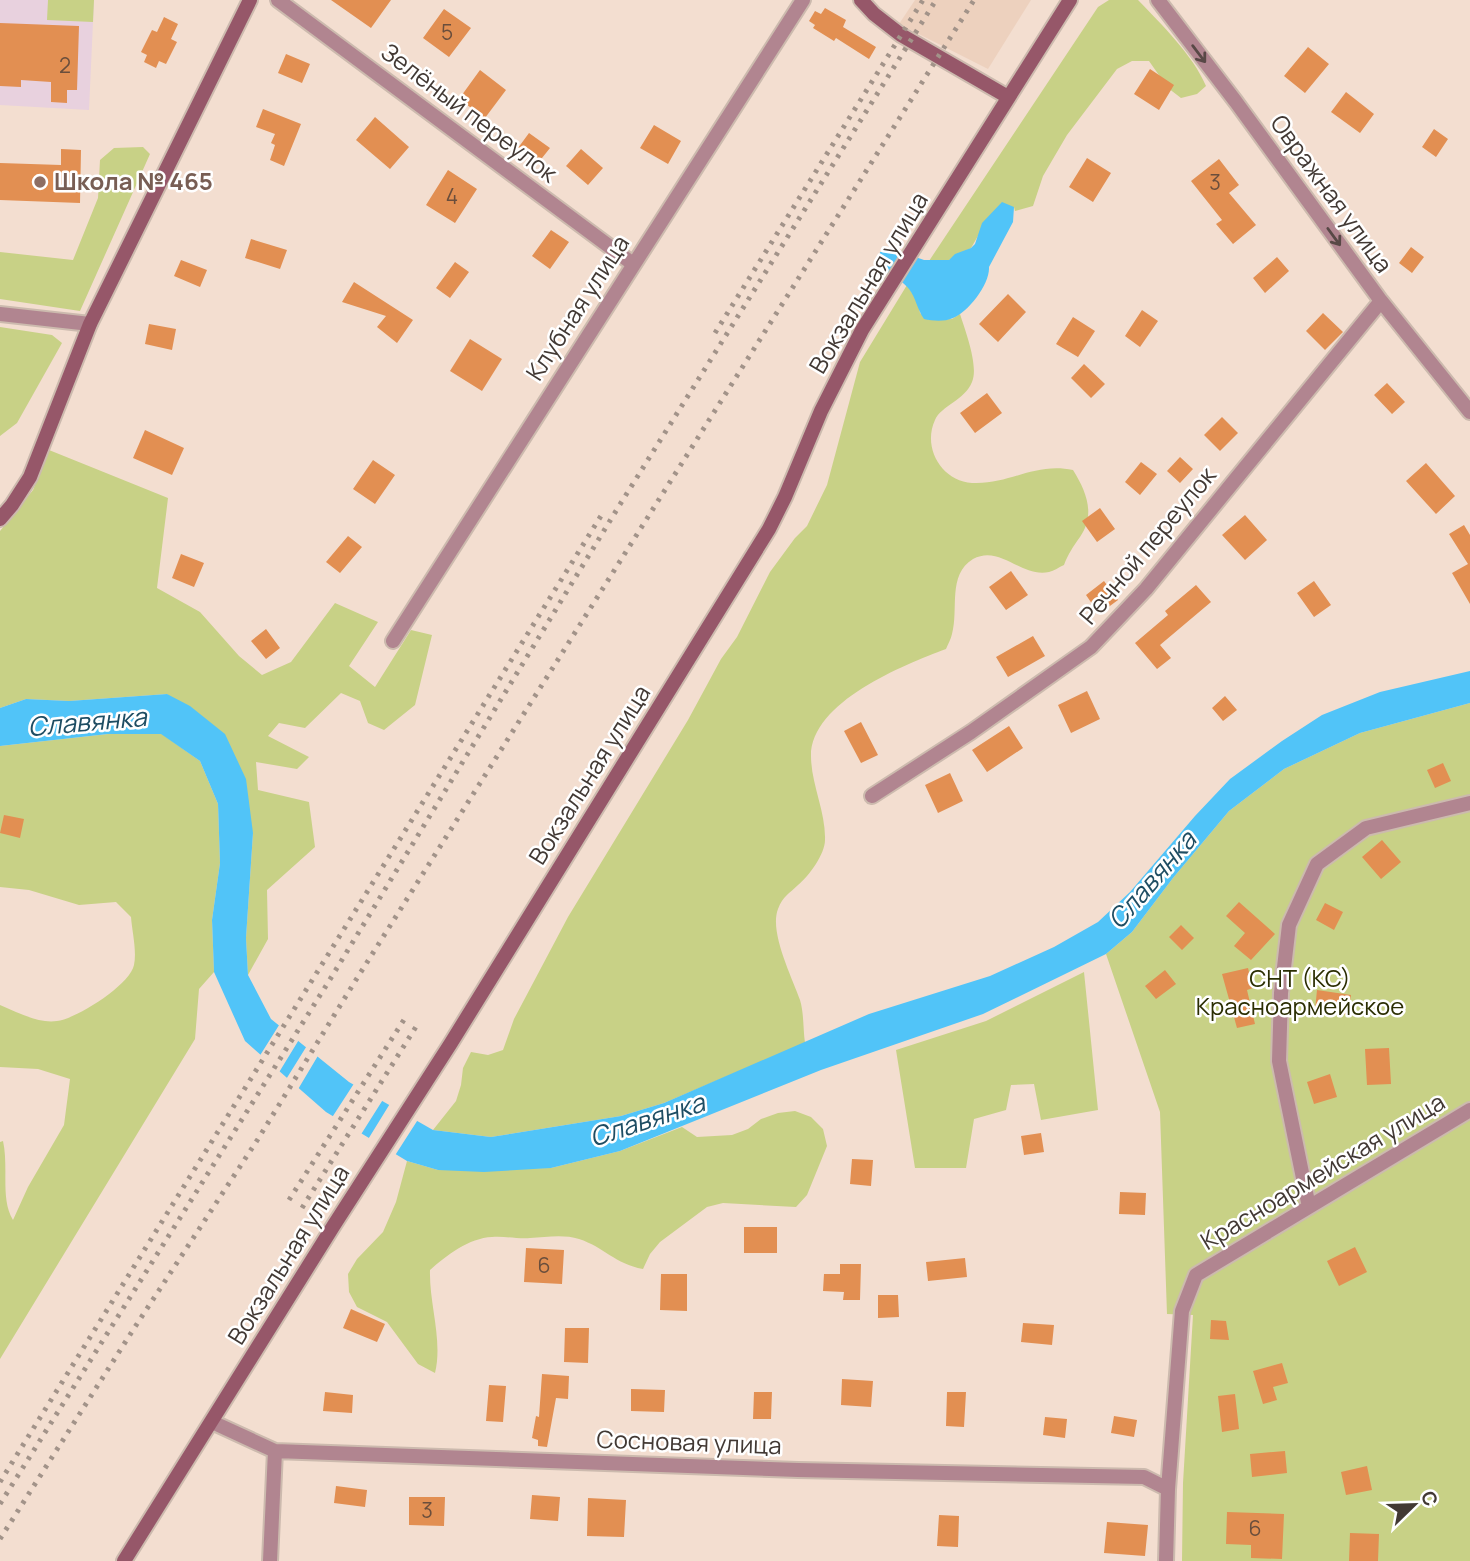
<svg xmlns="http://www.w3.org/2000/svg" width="1470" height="1561" viewBox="0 0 1470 1561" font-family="Manrope,sans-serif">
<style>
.built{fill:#edd1be}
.medical{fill:#e8d1de}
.green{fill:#c8d186}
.water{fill:#51c4f8}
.pier{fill:#f3ded0}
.building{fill:#e28f52}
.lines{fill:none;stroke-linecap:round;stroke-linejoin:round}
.street-casing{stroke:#ccbaae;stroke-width:18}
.secondary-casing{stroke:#ccbaae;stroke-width:18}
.street{stroke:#b18590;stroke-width:14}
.secondary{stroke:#965769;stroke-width:14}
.rail{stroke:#a29389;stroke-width:5;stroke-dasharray:3.5 7;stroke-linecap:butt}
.oneway{stroke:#584846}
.education-dot{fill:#8d6e63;stroke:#fff;stroke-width:2.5}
.labels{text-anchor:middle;stroke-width:5;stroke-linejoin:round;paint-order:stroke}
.number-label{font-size:21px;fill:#6a4e3c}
.street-label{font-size:24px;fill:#423934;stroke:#fff}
.education-label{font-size:24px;font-weight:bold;fill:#785e54;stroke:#fff;text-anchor:start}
.park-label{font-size:24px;fill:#2b2e02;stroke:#fff}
.water-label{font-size:26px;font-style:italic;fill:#1e4d63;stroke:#fff}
</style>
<rect width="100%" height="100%" fill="#f3ded0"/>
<path class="built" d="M915,0h116l-43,69 -89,-45z"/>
<path class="medical" d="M0,0h94l-5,110 -89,-5z"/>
<path class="green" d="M48,0h46l-1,22 -46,-2z
M1109,0h29c23,24 55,55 68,86l-9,8 -16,4 -13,-10 -19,-27h-17l-15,8 -50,66 -24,41 -10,30 -18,5 -1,-4 -32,22 -11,19 -22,12 -20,1 169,-254z
M143,147l7,7 -70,157 -80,-12v-47l73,8 25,-62 2,-38 14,-12z
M907,285l11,17 2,11 9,7 23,-1 8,-5c5,16 19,52 12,68 -7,18 -31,24 -37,38 -13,28 7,61 37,63 37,2 62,-21 101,-13 13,21 23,44 7,67 -7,10 -12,17 -16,28 -5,2 -10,6 -15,7 -28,6 -49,-28 -76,-13 -26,16 -14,50 -21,75 -1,5 -4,10 -6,15 -43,16 -135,53 -135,107 0,28 15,56 14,84 0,14 -16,36 -27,45 -9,9 -15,11 -20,24 -9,23 14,68 22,91 4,13 3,29 5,43l-141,60 -43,13 -130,21 -58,-7 23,-29 5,-16 2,-17 8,-16 17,3 15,-5 11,-31 54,-102 120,-197 33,-61 16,-22 33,-65 25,-34 12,-12 20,-41 33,-123z
M0,327l52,8 10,8 -45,80 -17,13z
M49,450l119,48 -11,90 43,24 39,44 23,19 29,-13 44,-59 43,19 -29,44 26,21 36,-57 21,5 -17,70 -31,25 -16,-7 -8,-22 -19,-8 -36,35 -26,-5 -11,13 41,21 -12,12 -41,-7 2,28 51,12 6,45 -48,43 1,49 -20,36 -2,-37 7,-105 -86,-139 -98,7 -43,-2 -26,9v-177l33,-41z
M1470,703v858h-288l1,-78 10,-168 -26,-1 -7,-202 -54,-158 26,-22 41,-54 56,-67 55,-42 76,-36z
M108,734h54l38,27 18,43 2,59 -8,57 2,52 -15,17 -4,50 -195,320v-217l3,-1c6,27 -3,58 10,79l15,-33 36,-62 6,-46 -32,-10 -38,-2v-62c17,7 39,19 57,16 19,-2 73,-36 77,-56 3,-14 -2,-34 -3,-48l-15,-15 -37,3 -50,-15 -29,-3v-141z
M1084,972l14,138 -57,10 -7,-36 -23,1 -5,25 -32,9 -8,49h-51l-19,-118 90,-29z
M795,1111l16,6 12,12 4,17 -20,49 -11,12 -73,-4 -16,4 -47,35 -10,12 -7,15c-28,-5 -39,-22 -64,-30 -15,-5 -33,-2 -49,-1 -12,1 -25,-2 -38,-1 -23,1 -45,18 -62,33 -1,34 13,70 5,103l-17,-9 -31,-42 -30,-15 -8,-15 -1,-18 9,-15 26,-27 13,-30 11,-41 31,9 113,-2 69,-17 62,-24 15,10 35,-2 16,-6 13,-10 17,-6z"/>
<path class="water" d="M1002,202l12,5 -1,15 -24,45c1,17 -21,45 -36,51 -9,4 -20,3 -29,1 -7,-10 -8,-21 -15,-30 -10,-14 -32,-13 -29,-37l13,-3 31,11h25l6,-6 16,-6 4,-4 7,-21z
M1470,671v32l-110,30 -76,36 -55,42 -56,67 -41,54 -26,22 -123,60 -162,56 -201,81 -69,17 -67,4 -46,-2 -31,-9 -81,-49 -81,-71 -31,-69 -2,-52 8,-57 -2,-59 -18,-43 -39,-27h-53l-108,12v-38l26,-9 43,2 98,-7 23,12 35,28 21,45 7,54 -7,105 2,37 23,44 78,63 84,48 58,7 130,-21 43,-13 205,-89 121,-38 64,-29 44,-25 32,-30 65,-76 35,-37 52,-38 40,-26 58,-23z"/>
<path class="pier" d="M281,1022l19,16 -22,36 -19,-17z
M308,1044l11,10 -22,37 -12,-10z
M355,1082l29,16 -24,38 -29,-17z
M391,1102l28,16 -25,39 -27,-16z"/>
<path class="building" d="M331,0h60l-20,28z
M825,8l21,12 -3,7 33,20 -7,12 -33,-21 -2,3 -21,-13 2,-3 -6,-4 6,-10 6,3z
M444,9l27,19 -22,29 -26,-19z
M164,17l14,7 -7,15 6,3 -11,22 -7,-3 -3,7 -12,-6 3,-7 -6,-3 11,-22 5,2z
M0,23l79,3 -2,64h-10v13l-16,-1v-20l-30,-2v7l-21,-1z
M1308,47l21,17 -24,29 -21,-17z
M286,54l24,10 -8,19 -24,-10z
M1150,69l24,16 -15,25 -25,-16z
M480,70l26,20 -21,28 -26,-19z
M1346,92l28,22 -14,19 -29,-21z
M263,109l38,15 -17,42 -14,-6 5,-15 -4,-2 4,-9 -19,-7z
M375,117l34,30 -19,22 -34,-29z
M654,125l27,16 -13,23 -28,-16z
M1434,129l14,10 -12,18 -14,-10z
M529,133l21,15 -12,15 -20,-15z
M61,149l20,1 -1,53 -80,-3v-37l61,2z
M581,149l22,19 -15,17 -22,-19z
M1087,158l24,15 -18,29 -24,-15z
M1219,159l20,26 -10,8 27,32 -23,19 -17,-20 6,-4 -31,-39z
M448,170l29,19 -22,34 -29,-18z
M551,230l18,12 -19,27 -18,-13z
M251,239l36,11 -7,19 -35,-11z
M1411,247l13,10 -12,16 -13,-10z
M1277,257l12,14 -24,22 -12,-15z
M181,260l26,10 -7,17 -26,-11z
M455,262l14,10 -19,26 -14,-10z
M354,282l59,38 -16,23 -20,-16 9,-11 -44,-14z
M1008,294l18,18 -28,30 -19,-18z
M1142,310l16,11 -18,26 -15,-11z
M1323,313l20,19 -18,18 -19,-19z
M1073,317l22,14 -17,26 -22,-13z
M149,324l27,5 -4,21 -27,-6z
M470,339l32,20 -20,32 -32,-20z
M1084,364l21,20 -14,14 -20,-20z
M1387,383l18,19 -13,12 -18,-19z
M987,393l15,20 -27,20 -15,-20z
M1222,417l16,16 -18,18 -16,-16z
M145,430l39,18 -12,27 -39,-17z
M1180,457l13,12 -13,14 -13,-12z
M373,460l22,15 -20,29 -22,-15z
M1141,462l16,12 -17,21 -15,-13z
M1426,463l29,33 -19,18 -30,-33z
M1100,508l15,21 -18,13 -15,-21z
M1245,515l22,25 -22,20 -23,-25z
M1464,525l6,10v69l-18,-31 16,-9 -19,-30z
M348,536l14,11 -22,26 -14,-11z
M181,554l23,9 -10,24 -22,-9z
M1011,571l17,24 -22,15 -17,-23z
M1104,581l14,19 -19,14 -13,-19z
M1314,581l17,24 -17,12 -17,-24z
M1196,585l15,17 -51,43 11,13 -14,11 -22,-26 33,-28 -3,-4z
M266,629l14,19 -14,11 -15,-18z
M1033,636l12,20 -37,21 -12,-20z
M1087,691l13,28 -29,14 -13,-28z
M1225,696l12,14 -14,11 -11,-13z
M861,722l17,33 -17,8 -17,-32z
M1009,726l14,22 -36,24 -15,-22z
M1443,763l8,18 -16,7 -8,-18z
M950,773l13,28 -25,12 -13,-28z
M4,815l20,4 -4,19 -20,-5z
M1382,840l19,22 -20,17 -19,-22z
M1239,902l36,32 -24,26 -17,-14 11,-13 -19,-17z
M1325,903l18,9 -9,18 -18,-10z
M1181,925l13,13 -12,12 -13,-13z
M1248,968l5,20 -6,2 8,34 -18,4 -15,-54z
M1165,970l11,14 -20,15 -11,-13z
M1317,990l34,5 -3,20 -33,-5z
M1389,1048l2,36 -24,1 -2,-36z
M1330,1074l7,23 -23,7 -7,-22z
M1041,1133l3,19 -20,3 -3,-19z
M852,1159l21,1 -2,26 -21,-2z
M1120,1192l26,1 -1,22 -26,-1z
M744,1227h33v26h-33z
M1355,1247l12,25 -28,14 -12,-25z
M526,1248l38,2 -2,34 -38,-2z
M965,1258l2,19 -39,4 -2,-19z
M840,1264h21l-1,36h-17l1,-8 -21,-1 1,-17h16z
M661,1274h26v37l-27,-1z
M878,1295h20l1,22 -21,1z
M351,1309l34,15 -8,18 -34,-14z
M1211,1320l15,1 3,19 -19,-1z
M1023,1323l31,2 -2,20 -31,-3z
M565,1328h24l-1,35 -24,-1z
M1282,1363l6,20 -15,4 4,13 -14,4 -10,-33z
M542,1374l27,2 -1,23 -12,-1 -9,49 -9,-1v-6l-6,-2 4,-22 3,1z
M842,1379l31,2 -2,26 -30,-2z
M489,1385l17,1 -3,36 -17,-1z
M631,1389l34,1 -1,22 -33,-1z
M325,1392l28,3 -1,18 -29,-2z
M754,1392h18l-1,27h-18z
M947,1392h19l-2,35 -18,-1z
M1235,1394l4,35 -17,3 -4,-36z
M1114,1416l23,4 -3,17 -23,-4z
M1045,1417l22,2 -2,19 -22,-3z
M1285,1451l2,22 -35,4 -2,-23z
M1367,1466l5,24 -26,5 -5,-23z
M336,1486l31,4 -2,17 -31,-4z
M532,1495l28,2 -2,24 -28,-2z
M409,1497h36l-1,29 -35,-1z
M588,1498l38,2 -2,37 -37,-1z
M1227,1512l57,2 -2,45 -31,-1v-13l-25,-1z
M939,1515l20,1 -1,31 -21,-1z
M1107,1522l41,3 -3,31 -41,-3z
M1350,1533l29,1 -1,27h-29z"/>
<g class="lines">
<g class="street-casing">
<path id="street" d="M278,0l355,264
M1158,0l78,102 145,199 89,111
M0,314l90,10
M393,641l410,-641
M872,796l99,-64 120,-85 55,-58 235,-288
M1309,1207l-30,-146 2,-68 8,-68 28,-61 49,-36 104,-25
M212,1422l63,29 523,19 346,7 24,12
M270,1561l5,-110
M1166,1561l2,-72 14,-178 14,-36 274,-165"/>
</g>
<g class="secondary-casing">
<path id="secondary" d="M861,0l13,14 27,21 107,62
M0,519l12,-14 18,-28 60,-153 160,-324
M124,1561l210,-336 117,-182 318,-514 16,-32 36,-86 41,-81 208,-330"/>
</g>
<use href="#street" class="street"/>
<use href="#secondary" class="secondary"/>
<path class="rail" d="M715,333l208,-333
M289,1200l118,-185
M302,1208l117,-186
M0,1482l604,-971
M0,1504l329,-523 290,-475 317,-506
M0,1539l133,-209 125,-191 96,-156 620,-983"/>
</g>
<defs><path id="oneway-shaft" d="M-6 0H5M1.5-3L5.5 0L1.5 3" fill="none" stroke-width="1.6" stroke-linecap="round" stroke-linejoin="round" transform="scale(1.75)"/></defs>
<g class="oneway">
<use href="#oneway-shaft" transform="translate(1199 54) rotate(53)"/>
<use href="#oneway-shaft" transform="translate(1334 237) rotate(54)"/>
</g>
<circle class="education-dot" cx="40" cy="182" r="7"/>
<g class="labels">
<g class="number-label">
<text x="447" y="40">5</text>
<text x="65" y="73">2</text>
<text x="1215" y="190">3</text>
<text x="452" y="204">4</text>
<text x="544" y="1273">6</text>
<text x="427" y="1518">3</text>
<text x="1255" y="1536">6</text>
</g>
<g class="street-label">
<text transform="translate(469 113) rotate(37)" y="8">Зелёный переулок</text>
<text transform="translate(1331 194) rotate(54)" y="8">Овражная улица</text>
<text transform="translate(869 283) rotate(-59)" y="8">Вокзальная улица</text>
<text transform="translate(578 308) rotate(-57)" y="8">Клубная улица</text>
<text transform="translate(1148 546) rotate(-50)" y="8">Речной переулок</text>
<text transform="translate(590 775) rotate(-58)" y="8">Вокзальная улица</text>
<text transform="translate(1323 1172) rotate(-31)" y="8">Красноармейская улица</text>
<text transform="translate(289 1255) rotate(-58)" y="8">Вокзальная улица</text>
<text transform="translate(689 1443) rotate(2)" y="8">Сосновая улица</text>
</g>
<g class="education-label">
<text x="54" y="190">Школа № 465</text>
</g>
<g class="park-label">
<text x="1300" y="987">СНТ (КС)<tspan x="1300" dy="28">Красноармейское</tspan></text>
</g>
<g class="water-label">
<text transform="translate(87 722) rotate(-5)" y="9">Славянка</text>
<text transform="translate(1152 880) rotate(-49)" y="9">Славянка</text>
<text transform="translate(647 1120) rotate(-18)" y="9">Славянка</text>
</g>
</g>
<g transform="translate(1414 1505) rotate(67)" stroke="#ffffff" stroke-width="5" paint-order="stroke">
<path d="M0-5L12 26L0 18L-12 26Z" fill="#423934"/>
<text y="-10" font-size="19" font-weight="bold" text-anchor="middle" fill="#423934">С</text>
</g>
</svg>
